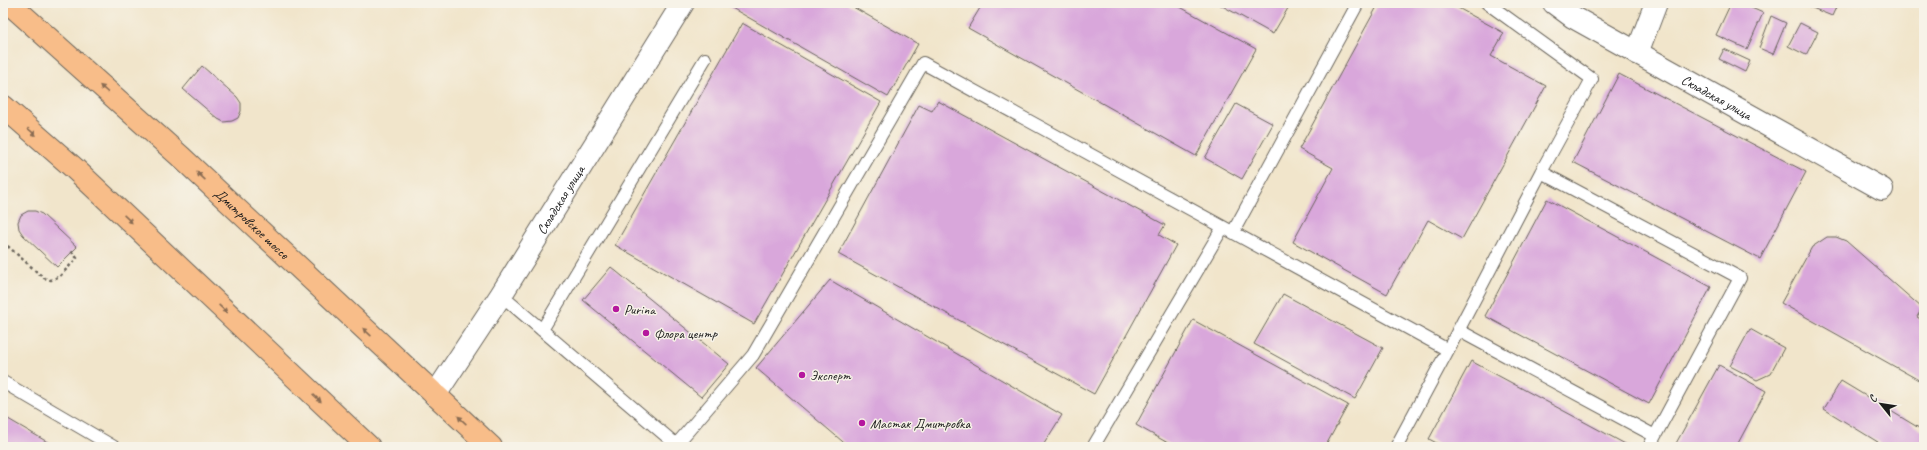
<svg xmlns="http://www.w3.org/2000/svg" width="1927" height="450" viewBox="0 0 1927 450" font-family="Caveat,sans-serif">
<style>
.building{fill:#d9a7db}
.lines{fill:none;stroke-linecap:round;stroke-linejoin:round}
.service-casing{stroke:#676259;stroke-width:14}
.minor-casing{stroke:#676259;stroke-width:24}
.trunk-casing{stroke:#676259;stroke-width:24}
.path{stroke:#676259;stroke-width:2.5;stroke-dasharray:3 3;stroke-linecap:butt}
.service{stroke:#fff;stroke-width:12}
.minor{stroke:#fff;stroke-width:22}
.trunk{stroke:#f8bd89;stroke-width:22}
.oneway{fill:#8a6c52}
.poi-dot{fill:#b5179e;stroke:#f7f3e8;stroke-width:1.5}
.labels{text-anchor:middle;stroke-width:3;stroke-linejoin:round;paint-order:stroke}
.street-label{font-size:14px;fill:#1c1c1c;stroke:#f7f3e8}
.poi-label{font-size:14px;fill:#1c1c1c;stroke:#f7f3e8;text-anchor:start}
</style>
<rect width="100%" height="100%" fill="#f7f3e8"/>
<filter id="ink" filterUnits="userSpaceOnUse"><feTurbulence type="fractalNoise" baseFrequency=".025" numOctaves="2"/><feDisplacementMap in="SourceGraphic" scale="8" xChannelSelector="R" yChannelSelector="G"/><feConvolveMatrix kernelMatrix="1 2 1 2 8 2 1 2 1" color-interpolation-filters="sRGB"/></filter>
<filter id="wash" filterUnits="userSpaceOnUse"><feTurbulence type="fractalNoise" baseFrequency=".012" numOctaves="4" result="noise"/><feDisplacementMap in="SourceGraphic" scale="16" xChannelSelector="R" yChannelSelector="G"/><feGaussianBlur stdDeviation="0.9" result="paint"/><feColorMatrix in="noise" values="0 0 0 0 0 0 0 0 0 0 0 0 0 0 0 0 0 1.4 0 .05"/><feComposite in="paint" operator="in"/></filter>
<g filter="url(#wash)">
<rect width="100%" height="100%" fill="#f1e5cb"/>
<g id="blocks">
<path class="building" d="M723,3h123l72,41 -30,53z
M983,3h190l83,46 -60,107 -228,-128z
M1217,3h74l-18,31z
M1379,3h70l55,30 -13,23 55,30 -84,153 -34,-19 -41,74 -94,-52 40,-74 -34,-19z
M1731,3h9l23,10 -16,36 -31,-14z
M1806,3h32l-6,13 -27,-11z
M1771,16l15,7 -13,31 -14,-6z
M742,23l139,79 -127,222 -139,-79z
M1800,23l18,9 -12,23 -18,-9z
M1724,49l26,12 -5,11 -26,-13z
M202,66l35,31 4,6v8l-3,7 -6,3 -8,1 -6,-3 -35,-30z
M1619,74l187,98 -46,87 -187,-97z
M938,101l227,124 -6,10 17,10 -82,149 -256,-140 81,-149 13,6z
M1236,104l37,20 -31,55 -37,-21z
M1547,199l164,88 -62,117 -164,-88z
M28,211h7l7,3 35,33 -20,20 -34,-32 -4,-6 -1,-7 3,-7z
M1827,237h9l10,4 76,67 -5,9 7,4v62l-143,-80 31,-56z
M611,267l118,97 -28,33 -118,-97z
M830,280l232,135 -20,32h-193l-93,-79z
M1283,294l100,54 -28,51 -101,-55z
M1193,320l155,85 -23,42h-150l-39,-22z
M1750,329l34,19 -14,26 -13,6 -27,-14z
M1471,361l158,85v1h-185l-15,-8z
M1719,365l47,26 -30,56h-62z
M1841,381l83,50v16h-38l-62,-38z
M3,416l53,31h-53z"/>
</g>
</g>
<g filter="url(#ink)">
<use href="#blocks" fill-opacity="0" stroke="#676259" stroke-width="1"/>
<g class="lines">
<g class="service-casing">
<path id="service" d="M1487,3l105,76 -51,93
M1233,232l125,-229
M501,295l178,152
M542,330l163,-271
M1458,330l197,106
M1448,350l93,-178 199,106 -91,169
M3,382l111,65
M676,445l77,-90 170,-292 525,287 -52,97
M1093,447l130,-220"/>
</g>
<g class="minor-casing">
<g id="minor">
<path id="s1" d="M1554,3l19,14 309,172"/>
<path d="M1637,53l19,-50"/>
<path id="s2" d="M435,395l66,-100 182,-292"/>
</g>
</g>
<g class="trunk-casing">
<g id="trunk">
<path id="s3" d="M9,3l172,154 310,290"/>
<path d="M3,106l71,62 295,279"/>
</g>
</g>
<path class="path" d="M3,242l41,36 7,2 9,-4 17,-18 -6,-7"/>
<use href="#service" class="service"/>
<use href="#minor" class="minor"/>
<use href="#trunk" class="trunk"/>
</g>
<defs><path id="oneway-solid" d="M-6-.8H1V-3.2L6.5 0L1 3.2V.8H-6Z"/></defs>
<g class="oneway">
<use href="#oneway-solid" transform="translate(104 89) rotate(-138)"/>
<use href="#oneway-solid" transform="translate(32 132) rotate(41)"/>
<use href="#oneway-solid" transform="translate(201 176) rotate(-137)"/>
<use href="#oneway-solid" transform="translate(128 219) rotate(43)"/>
<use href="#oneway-solid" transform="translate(223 309) rotate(43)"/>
<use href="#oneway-solid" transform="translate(367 332) rotate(-137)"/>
<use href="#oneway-solid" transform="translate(317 398) rotate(43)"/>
<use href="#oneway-solid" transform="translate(462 420) rotate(-137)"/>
</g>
</g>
<g class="poi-dot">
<circle cx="616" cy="309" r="4"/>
<circle cx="646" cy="333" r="4"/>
<circle cx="802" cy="375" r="4"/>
<circle cx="862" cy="423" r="4"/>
</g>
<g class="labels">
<g class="street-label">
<text dy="5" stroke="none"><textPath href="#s1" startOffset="188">Складская улица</textPath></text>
<text dy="5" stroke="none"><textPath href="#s2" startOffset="232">Складская улица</textPath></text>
<text dy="5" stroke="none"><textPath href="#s3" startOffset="328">Дмитровское шоссе</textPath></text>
</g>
<g class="poi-label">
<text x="624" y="314">Purina</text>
<text x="654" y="338">Флора центр</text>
<text x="810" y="380">Эксперт</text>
<text x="870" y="428">Мастак Дмитровка</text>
</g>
</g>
<rect width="1927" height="450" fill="none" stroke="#f7f3e8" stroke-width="16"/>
<g transform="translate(1881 404) rotate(300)" stroke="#f7f3e8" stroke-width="3" paint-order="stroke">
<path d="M0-3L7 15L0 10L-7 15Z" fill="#1c1c1c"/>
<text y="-6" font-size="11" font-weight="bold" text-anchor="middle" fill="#1c1c1c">С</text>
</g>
</svg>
